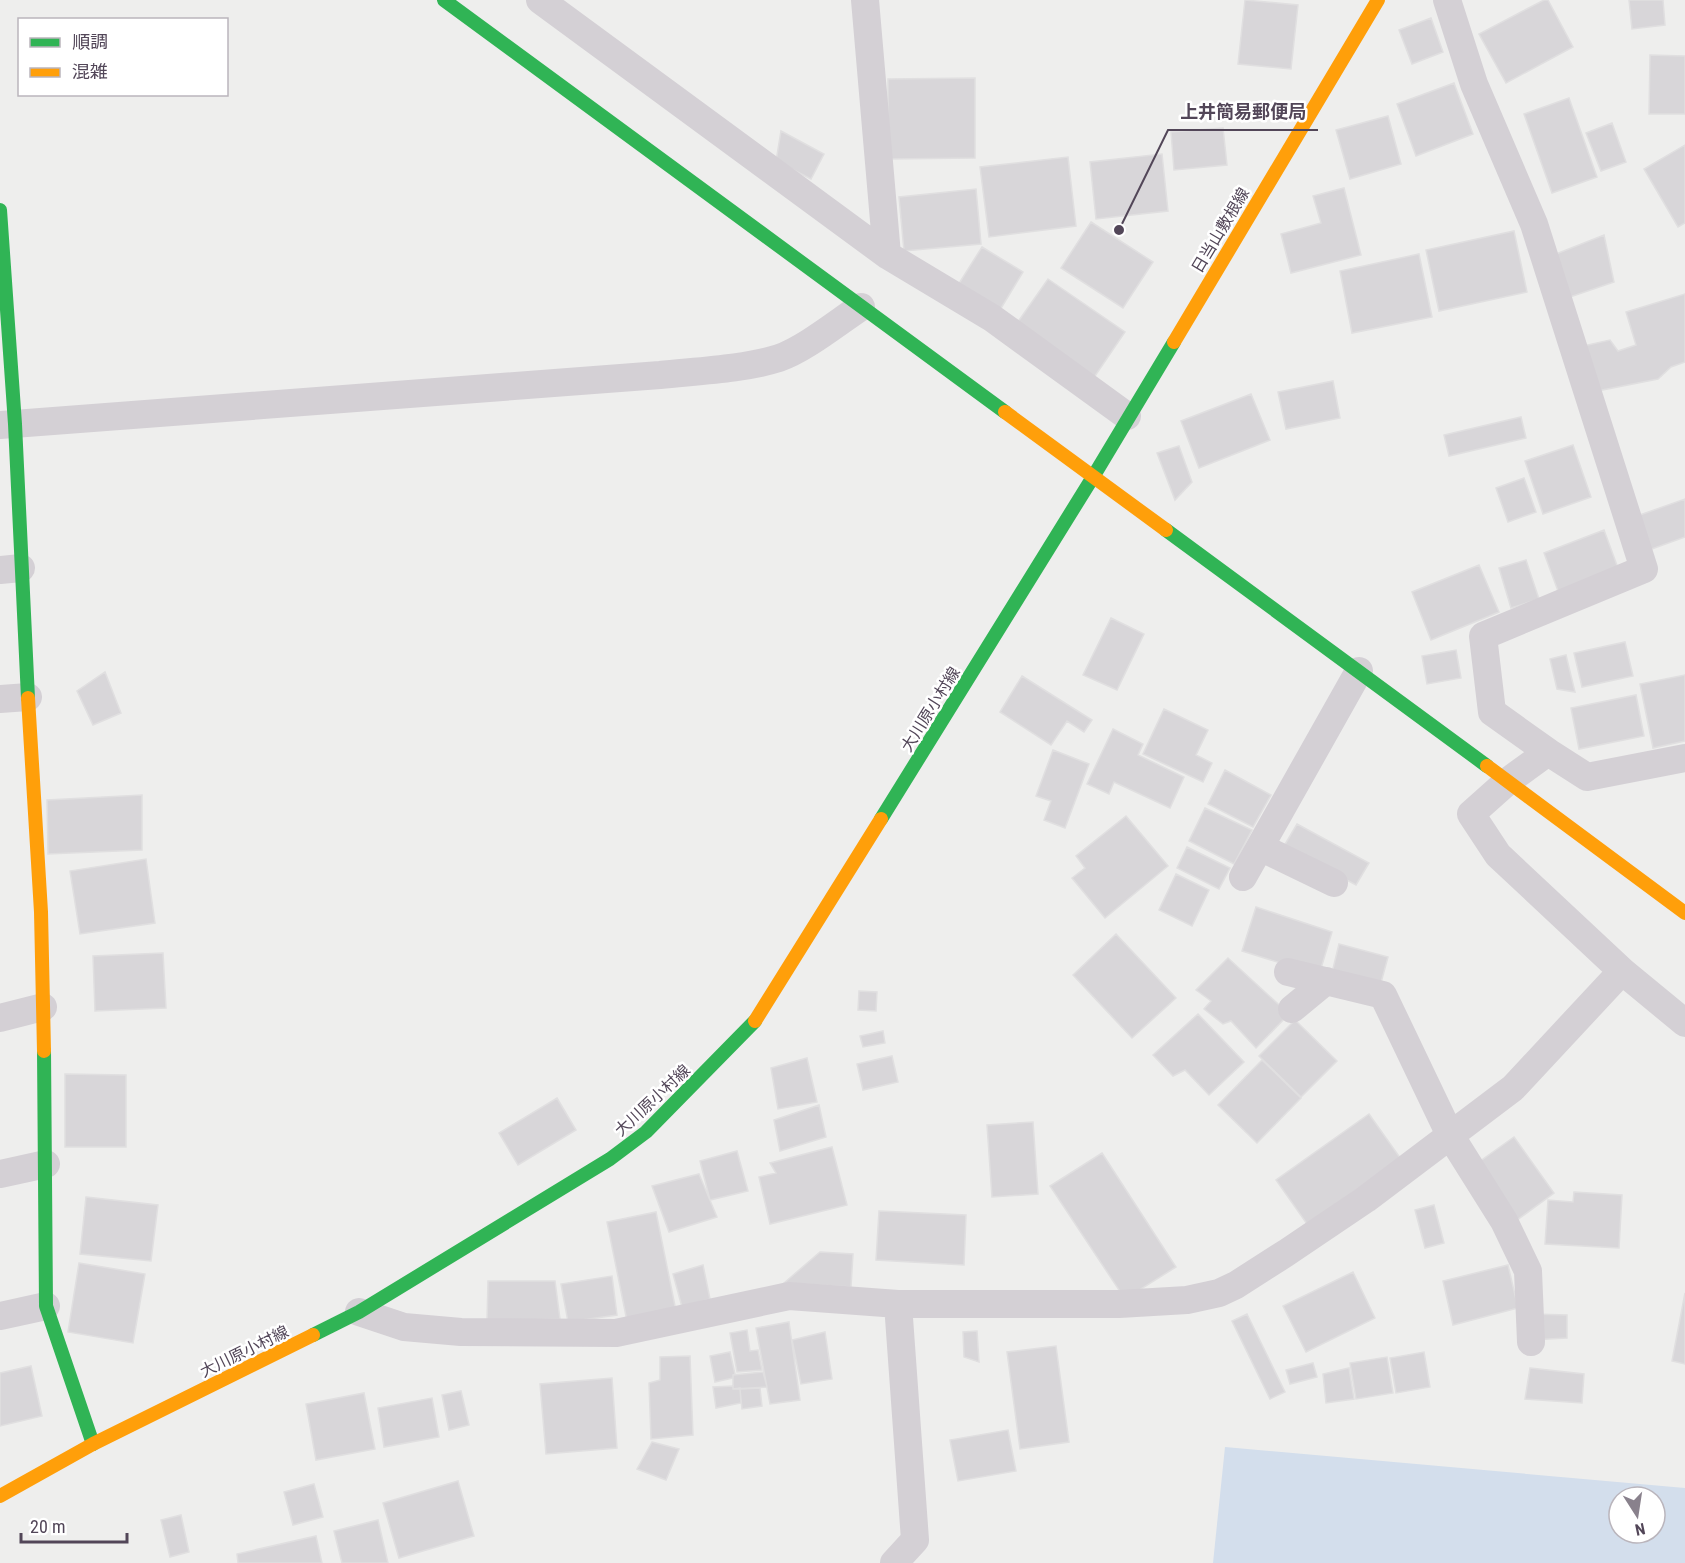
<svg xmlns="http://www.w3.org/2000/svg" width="1685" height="1563" viewBox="0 0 1685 1563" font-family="'Roboto Condensed','Noto Sans JP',sans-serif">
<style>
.green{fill:#d3deec;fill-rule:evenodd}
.building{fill:#d8d6d9;stroke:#e0dfe0;stroke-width:1.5}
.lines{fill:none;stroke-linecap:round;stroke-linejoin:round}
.street{stroke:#d4d0d5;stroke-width:28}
.fast{stroke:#30b455;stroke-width:14}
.slow{stroke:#ff9f0a;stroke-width:14}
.labels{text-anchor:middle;stroke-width:5;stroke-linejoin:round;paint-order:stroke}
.street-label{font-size:16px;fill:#524658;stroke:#fff}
.leader{fill:none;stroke:#524658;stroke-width:2}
.callout-dot{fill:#524658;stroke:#fff;stroke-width:2}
.callout-label{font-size:18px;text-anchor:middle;font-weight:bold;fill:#524658;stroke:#fff;stroke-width:5;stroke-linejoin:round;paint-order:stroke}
</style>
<rect width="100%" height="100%" fill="#eeeeed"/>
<path class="green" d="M1225,1447l460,41v75h-472zM1619,1497h36v36h-36z"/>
<path class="building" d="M1245,0l53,5 -7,64 -53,-5z
M1544,0h4l25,47 -67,36 -27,-49z
M1629,0h34l2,25 -33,4z
M1431,18l12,34 -31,12 -13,-34z
M1650,55l35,1v58h-36z
M975,78v80l-87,1v-80z
M1454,83l19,51 -57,22 -19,-52z
M1569,98l28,79 -45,16 -28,-79z
M1388,116l13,48 -51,15 -14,-49z
M1612,123l14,39 -25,9 -15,-38z
M1223,128l4,37 -53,5 -3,-38z
M781,131l43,23 -13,25 -35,-18z
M1685,145v78l-7,4 -34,-58z
M1162,154l6,57 -72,8 -6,-57z
M1068,157l8,69 -87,11 -9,-70z
M1344,188l17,67 -70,18 -10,-39 40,-11 -8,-27z
M976,189l5,55 -77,7 -5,-54z
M1091,222l62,40 -30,46 -62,-40z
M1514,231l13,61 -88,19 -13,-61z
M1604,235l10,47 -47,16 -11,-44z
M982,247l41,25 -23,38 -42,-25z
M1419,254l13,63 -80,16 -12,-62z
M1048,279l77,53 -32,47 -78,-53z
M1685,294v68l-14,5 -13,12 -66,13 -9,-46 27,-6 8,11 18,-6 -10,-33z
M1333,381l7,37 -54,11 -8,-37z
M1251,394l19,46 -71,28 -18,-47z
M1521,417l5,21 -77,18 -5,-21z
M1573,445l18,52 -48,17 -18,-53z
M1179,446l13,36 -17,18 -18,-47z
M1524,478l12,34 -28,10 -12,-34z
M1685,499v38l-36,13 -12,-34z
M1604,530l14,38 -60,23 -14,-38z
M1526,560l13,39 -28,9 -12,-40z
M1479,565l20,47 -68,28 -19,-48z
M1111,618l33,16 -27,56 -34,-15z
M1625,642l8,34 -51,11 -8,-34z
M1456,650l5,28 -34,6 -5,-28z
M1566,655l9,37 -18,-3 -7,-30z
M105,672l16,41 -28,12 -16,-34z
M1685,675v66l-32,7 -13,-64z
M1022,676l70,44 -8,12 -17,-11 -16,24 -51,-33z
M1636,695l8,41 -65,13 -8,-41z
M1164,709l44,21 -12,25 16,8 -9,19 -60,-28z
M1113,729l30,15 -5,11 46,22 -14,31 -56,-26 -5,12 -22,-10z
M1053,750l36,14 -24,64 -21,-8 7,-19 -15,-5z
M1225,770l46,25 -18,32 -45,-23z
M142,795v55l-94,4 -1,-54z
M1205,808l47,22 -18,34 -45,-23z
M1126,816l42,50 -63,52 -33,-40 13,-10 -9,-12z
M1297,824l72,39 -13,22 -72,-39z
M1187,847l43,21 -11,21 -42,-21z
M146,859l9,64 -75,11 -10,-63z
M1176,874l33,16 -17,36 -33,-16z
M1256,907l76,25 -13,43 -77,-24z
M1116,934l60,64 -44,40 -59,-63z
M1339,944l49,13 -9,33 -48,-13z
M163,953l3,55 -71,3 -2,-55z
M1228,958l61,56 -33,34 -25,-27 -8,3 -19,-15 7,-8 -15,-11z
M859,991l18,1 -1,19 -18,-1z
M1198,1014l46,48 -35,33 -24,-25 -12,6 -20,-21z
M1295,1020l42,41 -36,36 -42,-41z
M883,1031l2,12 -22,4 -3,-11z
M892,1056l6,26 -35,8 -6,-26z
M807,1058l10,44 -39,7 -7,-41z
M1262,1060l39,38 -44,45 -39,-38z
M65,1074l61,1v72h-61z
M557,1098l19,32 -58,35 -19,-32z
M819,1105l7,32 -46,14 -6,-31z
M1369,1114l32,45 -94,65 -31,-44z
M1033,1122l5,72 -46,3 -5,-72z
M1514,1137l40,56 -41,30 -41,-56z
M832,1147l15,58 -77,19 -11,-47 17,-4 -6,-10z
M737,1151l11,40 -38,9 -10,-39z
M1102,1153l74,114 -51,32 -75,-113z
M699,1174l18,43 -48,15 -17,-46z
M1574,1192l48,3 -3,53 -74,-4 3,-44 25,2z
M86,1197l72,8 -7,56 -71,-7z
M1434,1205l10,38 -19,5 -10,-38z
M879,1211l87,4 -2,50 -88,-5z
M656,1212l20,99 -49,10 -20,-99z
M820,1252l33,2 -2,33 -67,-4z
M79,1263l66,11 -12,69 -65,-11z
M703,1265l7,34 -28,8 -9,-33z
M1508,1265l10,43 -65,17 -10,-44z
M1353,1272l22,46 -69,34 -23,-46z
M612,1276l5,39 -49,7 -7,-38z
M488,1281h67l5,38 -73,2z
M1685,1293v71l-13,-3z
M1247,1314l38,78 -15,7 -38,-78z
M1532,1314l35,1v23l-36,2z
M789,1322l11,78 -30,4 -14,-76z
M747,1330l3,21 8,-1 4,20 -25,2 -7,-39z
M977,1331l2,31 -15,-5 -1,-25z
M825,1332l7,47 -31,5 -9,-44z
M1056,1346l13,96 -49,7 -13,-97z
M730,1352l5,22 -2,1v3l-18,4 -5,-26z
M1424,1352l6,35 -34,6 -6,-35z
M690,1356l3,79 -42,4 -2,-56 11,-3v-23z
M1387,1357l6,36 -37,6 -6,-36z
M1313,1363l4,14 -27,7 -4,-14z
M31,1366l11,50 -42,10v-53z
M1349,1368l5,31 -28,4 -3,-29z
M1530,1368l54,6 -2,29 -57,-4z
M763,1372l4,15 -34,2v-14z
M612,1378l5,70 -71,6 -6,-70z
M733,1386v3l7,-1 1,15 -25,5 -3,-21z
M760,1388l2,18 -20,3 -2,-20z
M461,1391l8,34 -20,5 -7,-35z
M364,1393l11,56 -59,11 -10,-56z
M432,1398l7,39 -55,10 -6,-39z
M1008,1430l8,41 -58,10 -8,-41z
M652,1442l27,7 -13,31 -29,-11z
M458,1481l16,55 -75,22 -16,-55z
M314,1484l9,33 -30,8 -9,-33z
M181,1515l8,37 -19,5 -9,-37z
M378,1520l10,43h-46l-8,-32z
M316,1536l6,27h-84l-1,-9z"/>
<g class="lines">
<path class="street" d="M540,0l347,255 105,63 135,98
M865,0l22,255
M1447,0l27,84 60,140 110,345 -161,67 9,76 56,40 -40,29 -37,33 27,41 124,116
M0,425l660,-50c37,-4 85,-6 119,-17 26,-9 59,-36 82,-51
M0,570l21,-2
M0,699l28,-2
M1548,752l39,25 98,-19
M1260,847l74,36
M1243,877l116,-206
M1288,972l95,23 67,140 54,86 24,50 3,71
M1292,1009l34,-28
M0,1018l43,-11
M0,1174l46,-10
M359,1312l45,15 57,5 155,1 173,-37 109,8h221l68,-4 32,-7 17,-8 50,-32 80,-54 147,-111 109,-117 63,52
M0,1316l46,-10
M894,1563l21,-23 -17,-236"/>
<path class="fast" d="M444,0l561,412
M0,210l15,214 13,274
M1166,530l321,236
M881,819l212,-342 81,-135
M44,1051l2,255 47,138
M313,1335l46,-23 251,-153 36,-27 109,-111"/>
<path class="slow" d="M1174,342l204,-342
M1005,412l161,118
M28,698l13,214 3,139
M1487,766l198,147
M755,1021l126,-202
M0,1496l93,-52 220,-109"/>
</g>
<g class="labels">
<g class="street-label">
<text transform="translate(1220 230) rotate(-59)" y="6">日当山敷根線</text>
<text transform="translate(930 709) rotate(-58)" y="6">大川原小村線</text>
<text transform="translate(652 1100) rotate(-43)" y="6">大川原小村線</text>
<text transform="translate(244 1351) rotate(-26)" y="6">大川原小村線</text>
</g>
</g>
<path class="leader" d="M1119 230L1168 130H1318"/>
<circle class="callout-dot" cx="1119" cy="230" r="6"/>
<g class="callout-label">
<text x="1243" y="118">上井簡易郵便局</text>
</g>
<rect x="18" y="18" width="210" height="78" fill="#ffffff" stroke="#bab5bc" stroke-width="1.5"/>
<rect x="30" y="38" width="30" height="9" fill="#30b455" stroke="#bab5bc" stroke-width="1.5"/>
<text x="72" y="48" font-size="18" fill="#524658">順調</text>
<rect x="30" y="68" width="30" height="9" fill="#ff9f0a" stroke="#bab5bc" stroke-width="1.5"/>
<text x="72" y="78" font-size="18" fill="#524658">混雑</text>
<g transform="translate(1637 1515) rotate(168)"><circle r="28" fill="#ffffff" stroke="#bab5bc" stroke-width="1.5"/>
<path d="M0-4.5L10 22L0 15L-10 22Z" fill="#89818c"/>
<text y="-9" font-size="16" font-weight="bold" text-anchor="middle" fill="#524658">N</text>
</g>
<path d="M21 1533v9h106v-9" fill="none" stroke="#524658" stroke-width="3"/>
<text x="30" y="1533" font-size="18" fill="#524658" stroke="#ffffff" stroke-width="4.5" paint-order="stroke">20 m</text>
</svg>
